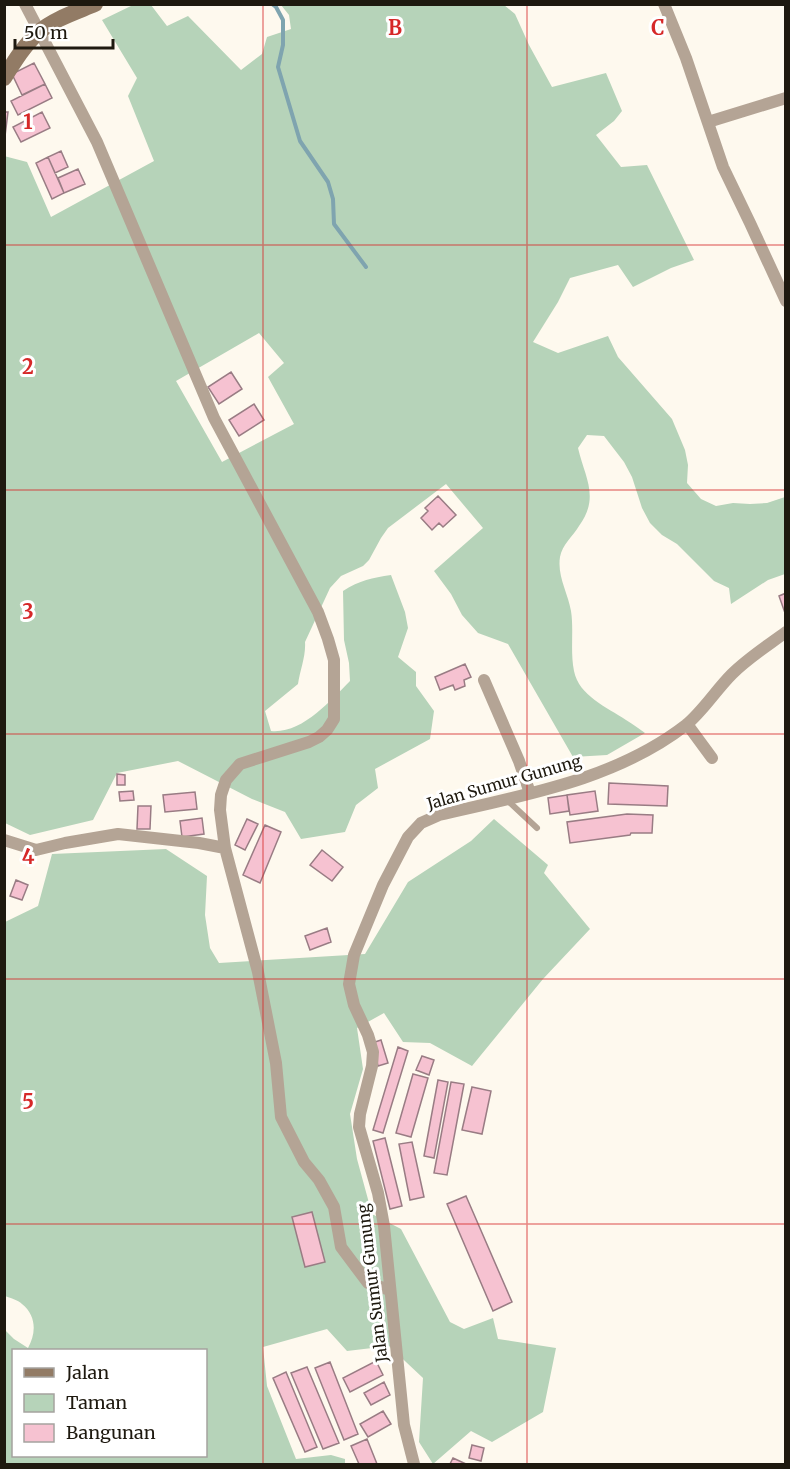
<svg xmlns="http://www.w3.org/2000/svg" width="790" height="1469" viewBox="0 0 790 1469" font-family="Merriweather,serif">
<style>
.green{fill:#b6d3b9;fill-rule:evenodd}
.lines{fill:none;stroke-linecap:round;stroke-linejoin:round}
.stream{stroke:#7fa4af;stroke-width:4}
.building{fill:#f6c2d1;stroke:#997c84;stroke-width:1.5}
.lane{stroke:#b4a495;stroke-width:6}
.street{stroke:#b4a495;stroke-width:12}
.secondary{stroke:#927b65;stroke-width:16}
.grid{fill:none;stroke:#d62828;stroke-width:1.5;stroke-opacity:0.55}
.labels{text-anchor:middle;stroke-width:6;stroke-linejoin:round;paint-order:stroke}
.street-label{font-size:16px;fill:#1e190f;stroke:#fff}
.grid-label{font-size:20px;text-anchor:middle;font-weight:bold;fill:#d62828;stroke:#fff;stroke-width:6;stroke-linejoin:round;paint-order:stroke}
</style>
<rect width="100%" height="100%" fill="#fef9ee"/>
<path class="green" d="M133,5h18l16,21 21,-10 53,54 21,-16 5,-17 24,-8 -2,-14 -8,-10h223l11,9 14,31 23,42 54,-14 16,38 -8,10 -18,14 25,32 26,-2 47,95 -23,8 -38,19 -15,-22 -48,13 -12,24 -25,40 25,11 50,-17 10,21 54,62 13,31 3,15 -1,18 14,16 15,7 17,-3 17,1 17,-1 18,-6v77l-17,6 -37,24 -2,-16 -15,-7 -37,-37 -15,-9 -12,-12 -8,-15 -10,-31 -8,-15 -20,-26 -17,-1 -9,13c7,30 22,49 1,78 -6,10 -17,19 -19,31 -3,19 8,36 11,54 3,19 -1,40 3,60 5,25 33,36 52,49 7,4 13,9 19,13l-38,22 -34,2 -65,-113 -30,-11 -16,-18 -11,-21 -17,-23 49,-43 -37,-44 -58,44 -7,10 -12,22 -6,6 -22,10 -11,12 -25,54c1,14 -5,28 -7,42l-33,27 6,20c31,3 59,-30 79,-50l-1,-18 -5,-23 -1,-49c17,-11 29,-13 48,-16l14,37 3,16 -10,29 18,15v14l18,25 -4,28 -55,30 3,19 -22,17 -11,27 -44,7 -16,-27 -33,-13 -74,-38 -61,12 -24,47 -63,15 -25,-12 -1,-667 23,6 24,55 103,-56 -26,-65 9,-18 -35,-58zM259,333l25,30 -16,14 26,47 -72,38 -46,-81z
M494,819l54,46 -4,8 46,56 -47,50 -71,87 -42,-23 -27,-1 -19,-29 -27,15 6,41 -13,45 7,45 15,55 29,15 49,93 14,7 29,-11 5,21 58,9 -13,64 -51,30 -21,-11 -38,33 -14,-22 4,-64 -34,-32 -42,5 -20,-22 -64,18 4,39 29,73 35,-4 14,4v5h-340l-1,-135 10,10 14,9c8,-14 9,-32 -6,-44 -4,-4 -12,-6 -17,-8v-374l33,-16 14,-52 114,-5 41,27 -2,39 5,33 9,15 146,-9 43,-72 63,-41zM14,1350h192v106h-192z"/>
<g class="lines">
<path class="stream" d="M272,4l4,3 7,13v25l-5,22 22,74 28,41 5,17 1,25 32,43"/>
</g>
<path class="building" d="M34,63l11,21 -23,11 -10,-21z
M45,84l7,14 -34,17 -7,-14z
M4,112h4l-3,24h-1z
M42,112l8,16 -29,14 -8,-15z
M61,151l7,16 -13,6 -7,-16z
M48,157l16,36 -12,6 -16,-36z
M78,169l7,15 -21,9 -6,-15z
M231,372l11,17 -23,15 -11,-17z
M254,404l10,16 -25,16 -10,-16z
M438,496l18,19 -13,12 -4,-4 -7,7 -11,-12 7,-7 -3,-3z
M786,593v20h-1l-6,-17z
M465,664l6,13 -7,3 1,6 -10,4 -2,-5 -13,5 -5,-13z
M117,774l8,1v10h-8z
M609,783l59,3 -1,20 -59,-2z
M133,791l1,9 -14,1 -1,-9z
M595,791l3,20 -28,4 -3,-20z
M195,792l2,17 -32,3 -2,-17z
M567,795l2,16 -19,3 -2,-16z
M138,806h13l-1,23h-13z
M627,814l26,1 -1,18h-21l-1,2 -60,8 -3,-21z
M202,818l2,16 -22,3 -2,-16z
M247,819l11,5 -13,26 -10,-5z
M265,825l16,7 -21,51 -17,-8z
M322,850l21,17 -11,14 -22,-16z
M16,880l12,5 -6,15 -12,-4z
M327,928l4,14 -21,8 -5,-14z
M381,1040l7,23 -10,3 -6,-23z
M398,1047l10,4 -25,82 -10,-3z
M422,1056l12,4 -5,15 -13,-5z
M413,1074l15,4 -17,59 -15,-4z
M438,1080l10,2 -14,76 -10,-2z
M451,1082l13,2 -17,91 -13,-2z
M472,1087l19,4 -9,43 -20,-4z
M385,1138l17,68 -12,3 -17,-68z
M412,1142l12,55 -14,3 -11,-56z
M466,1196l46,106 -19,9 -46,-107z
M312,1212l13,50 -20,5 -13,-50z
M376,1361l7,14 -33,17 -7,-14z
M330,1362l28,72 -14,6 -29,-72z
M307,1367l32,76 -16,6 -32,-76z
M286,1372l31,75 -12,5 -32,-74z
M384,1382l6,13 -19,10 -7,-12z
M383,1411l8,13 -23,13 -8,-13z
M367,1439l10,25h-18l-8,-18z
M472,1445l12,3 -3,13 -12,-3z
M453,1458l13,6h-16z"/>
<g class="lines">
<path class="lane" d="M507,800l30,28"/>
<path class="street" d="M25,4l72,138 117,276 104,194 10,27 6,21v59l-7,11 -8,7 -10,5 -69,22 -14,16 -5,15 -1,15 5,38 33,124 18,91 5,54 23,45 15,18 15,27 7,40 27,36 22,7
M664,4l22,54 37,109 27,56 36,78
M708,122l78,-24
M484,680l35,81 11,32
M687,724l25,34
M4,840l32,10 29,-7 53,-9 81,9 26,5
M414,1464l-10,-39 -20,-199 -6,-33 -19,-66 1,-13 12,-48 1,-14 -5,-17 -14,-30 -5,-21 5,-29 29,-70 25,-48 13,-14 18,-8c85,-20 176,-35 247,-90 17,-14 30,-35 46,-51 16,-16 35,-28 54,-42"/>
<path class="secondary" d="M4,78c10,-16 21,-34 35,-46 15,-13 37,-20 56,-28"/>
</g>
<path class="grid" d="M263,4v1460M527,4v1460M4,245h782M4,490h782M4,734h782M4,979h782M4,1224h782"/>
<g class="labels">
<g class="street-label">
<text transform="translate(504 782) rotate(-16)" y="6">Jalan Sumur Gunung</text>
<text transform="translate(372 1283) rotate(-97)" y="6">Jalan Sumur Gunung</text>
</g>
</g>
<g class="grid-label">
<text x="395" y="35">B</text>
<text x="658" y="35">C</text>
<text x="28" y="129">1</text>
<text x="28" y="374">2</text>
<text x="28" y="619">3</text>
<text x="28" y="864">4</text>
<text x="28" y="1109">5</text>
</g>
<rect width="790" height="1469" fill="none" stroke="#1e190f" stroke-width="12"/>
<rect x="12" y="1349" width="195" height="108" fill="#ffffff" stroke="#a5a39f" stroke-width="1.5"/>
<rect x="24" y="1368" width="30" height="9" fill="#927b65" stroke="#a5a39f" stroke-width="1.5"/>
<text x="66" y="1379" font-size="18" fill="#1e190f">Jalan</text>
<rect x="24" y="1394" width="30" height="18" fill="#b6d3b9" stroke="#a5a39f" stroke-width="1.5"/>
<text x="66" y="1409" font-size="18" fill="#1e190f">Taman</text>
<rect x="24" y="1424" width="30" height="18" fill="#f6c2d1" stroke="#a5a39f" stroke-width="1.5"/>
<text x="66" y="1439" font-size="18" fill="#1e190f">Bangunan</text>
<path d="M15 39v9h98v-9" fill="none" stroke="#1e190f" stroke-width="3"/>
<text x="24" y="39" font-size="18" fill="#1e190f" stroke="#ffffff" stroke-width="4.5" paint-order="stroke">50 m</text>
</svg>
